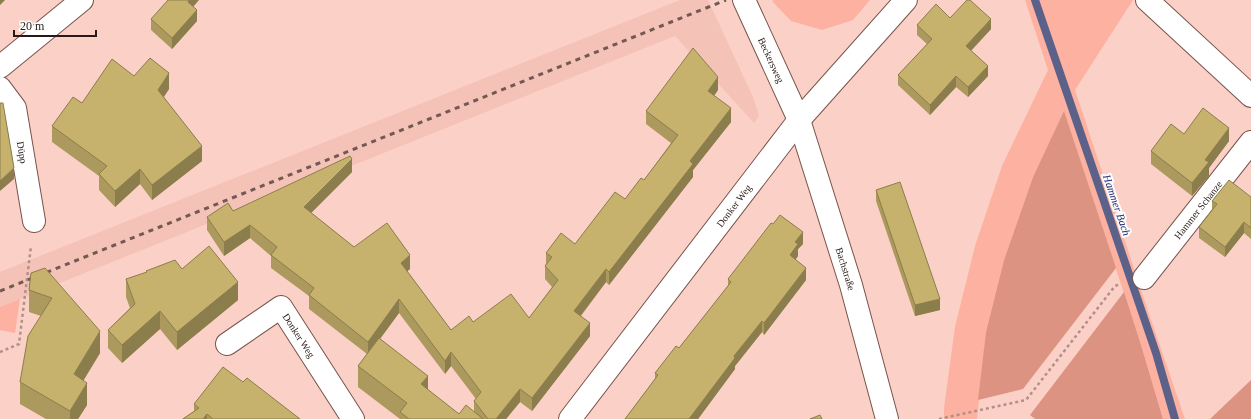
<svg xmlns="http://www.w3.org/2000/svg" width="1251" height="419" viewBox="0 0 1251 419" font-family="'Times New Roman',serif">
<style>
.built{fill:#f4c2b6}
.green{fill:#fdb1a0}
.forest{fill:#dc9382}
.lines{fill:none;stroke-linecap:round;stroke-linejoin:round}
.stream{stroke:#5c618a;stroke-width:8}
.minor-casing{stroke:#78544c;stroke-width:24}
.tertiary-casing{stroke:#78544c;stroke-width:24}
.path{stroke:#b19089;stroke-width:2.5;stroke-dasharray:3 3;stroke-linecap:butt}
.minor{stroke:#fff;stroke-width:22}
.tertiary{stroke:#fff;stroke-width:22}
.rail{stroke:#725953;stroke-width:3;stroke-dasharray:5 5;stroke-linecap:butt}
.wall{fill:#ab995e;fill-rule:evenodd}
.shaded-wall{fill:#8b7d4c}
.building{fill:#c7b26d;stroke:#8b7d4c}
.labels{text-anchor:middle;stroke-width:4;stroke-linejoin:round;paint-order:stroke}
.street-label{font-size:10px;fill:#281916;stroke:#fcfcfc}
.water-label{font-size:11px;font-style:italic;fill:#232a72;stroke:#fcfcfc}
</style>
<rect width="100%" height="100%" fill="#fbd0c6"/>
<path class="built" d="M680,0h28l45,97 6,19 -5,7 -79,-87 -675,271v-35z"/>
<path class="green" d="M774,0h96l-17,20 -31,10 -31,-9 -19,-20z
M1025,0h108l-58,90 72,218 38,111h-22l-22,-74 -77,-233 -31,65 -29,83 -18,72 -9,87h-33v-11l11,-81 20,-81 27,-80 46,-96z
M20,299l-5,34 -15,-3v-23z"/>
<path class="forest" d="M1064,111l52,157 -93,121 -45,11 8,-68 18,-72 29,-83z
M1124,292l17,53 22,74h-128l-5,-4z
M1251,380v39h-41z"/>
<g class="lines">
<path class="stream" d="M1035,0l121,353 19,66"/>
<g class="minor-casing">
<g id="minor">
<path d="M1147,0l104,96"/>
<path d="M0,67l82,-67"/>
<path id="s1" d="M0,88l15,20 19,113"/>
<path id="s2" d="M1144,278l107,-136"/>
<path id="s3" d="M227,344l54,-37 72,112"/>
<path id="s4" d="M570,419l229,-299"/>
</g>
</g>
<g class="tertiary-casing">
<g id="tertiary">
<path id="s5" d="M744,0l55,120 52,165 36,134"/>
<path d="M799,120l107,-120"/>
</g>
</g>
<path class="path" d="M0,352l19,-8 12,-98
M939,419l87,-19 89,-114 5,-2"/>
<use href="#minor" class="minor"/>
<use href="#tertiary" class="tertiary"/>
<path class="rail" d="M0,291l726,-291"/>
</g>
<path class="wall" d="M193,7l4,14 -25,28 -21,-19v-11z
M950,18l41,11 -20,22 17,25 -20,21 -12,-10 -26,28 -32,-30v-10l29,-31 -10,-9v-10z
M134,76l35,13 -5,8 38,64 -50,39 -12,-16 -25,23 -16,-17v-14l-47,-34v-16z
M718,90l-4,6 17,26 -38,48v7l-84,108 -3,-3 -25,34 9,20 -58,75 -12,-9 -14,17h-106l-42,-32v-21l9,-12 -58,-45v-13l-38,-28v-12l-21,-18 -26,18 -17,-26v-13l26,-6 119,-39 -41,41 43,34 56,22 -3,2 44,59 22,-8 56,-4 23,-31 -7,-8v-13l1,-2v-11l29,-9 50,-45 19,-19 27,-37 -25,-19v-13zM399,313l46,61 6,-8 25,33 -2,2v11l-15,2 -31,-24 -48,-51z
M1184,134l45,7 -20,27v8l-17,20 -41,-32v-13z
M876,190l64,120 -25,6 -39,-115z
M1251,197v42l-7,-6 -19,24 -26,-19v-11l13,-17v-9z
M803,244l-5,5v7l-3,4 11,20 -42,55 -2,-3 -27,34v3l-37,50h-73l30,-40v-6l24,-25 49,-62v-7z
M182,269l56,31 -61,50 -17,-21 -38,34 -14,-15v-18l22,-22 -4,-11v-18l20,-6v-2z
M31,273l69,80 -17,28 4,24 -9,14h-32l-26,-15v-22l21,-66 -12,-4v-22z
M243,382l57,37h-118l12,-8v-7z"/>
<path class="shaded-wall" d="M0,0h5l-5,5z
M189,0h10l-11,13v-11z
M197,10v11l-25,28v-11z
M991,19v10l-25,27v-10z
M988,66v10l-20,21v-10z
M169,73v16l-11,16v-15z
M956,76v11l-26,28v-10z
M718,77v13l-10,14v-13z
M731,108v14l-38,48v7l-84,108v-13l81,-111z
M1229,128v13l-20,27v8l-17,20v-13l13,-23z
M202,146v15l-50,39v-15z
M352,159v13l-48,48v-13z
M14,168v11l-14,12v-10z
M140,169v15l-25,23v-16z
M1244,222v11l-19,24v-10z
M250,225v13l-26,18v-14z
M803,232v12l-5,5v7l-8,11v-12l5,-13z
M410,255v14l-9,7v-13z
M806,268v12l-42,55v-12z
M606,269v13l-32,42v-13z
M238,282v18l-61,50v-18z
M399,299v14l-31,42v-13z
M940,299v11l-25,6v-11z
M160,311v18l-38,34v-18z
M762,321v11l-27,34v3l-37,50h-9l45,-63z
M590,323v13l-58,75v-13z
M100,331v22l-26,43v-22z
M451,352v14l-6,8v-13z
M428,376v21l-7,-13z
M87,383v22l-9,14h-8v-8z
M520,389v13l-14,17h-10z
M207,414v5h-4z"/>
<path class="building" d="M168,0h21l-1,2 9,8 -25,28 -21,-19z
M967,0h3l21,19 -25,27 22,20 -20,21 -12,-11 -26,29 -32,-30 34,-36 -15,-14 19,-21 14,14z
M693,48l25,29 -10,14 23,17 -41,53 3,3 -84,108 -3,-3 -32,42 16,12 -58,75 -12,-9 -24,30h-8l-14,-18 7,-9 -30,-40 -6,9 -46,-62 -31,43 -59,-47 5,-7 -43,-33 6,-8 -27,-22 -26,17 -17,-25 21,-14 5,8 117,-55 2,3 -48,48 50,40 33,-24 23,32 -9,8 50,67 18,-14 4,6 38,-28 18,24 29,-38 -13,-14 7,-9 -6,-4 15,-20 14,11 40,-52 10,7 16,-21 3,2 34,-45 -32,-24z
M150,58l19,15 -11,17 44,56 -50,39 -12,-16 -25,22 -16,-17 8,-8 -55,-40 21,-29 9,6 30,-44 22,17z
M0,103h3l11,65 -14,13z
M1203,108l26,20 -24,32 4,2 -17,21 -41,-32 20,-27 13,10z
M1229,180l22,17v31l-7,-6 -19,25 -26,-20 18,-23 -5,-3z
M900,182l40,117 -25,6 -39,-115z
M780,215l23,17 -8,10 3,2 -8,11 16,13 -42,55 -2,-2 -28,35 1,2 -46,61h-64l33,-44 -3,-2 21,-27 3,2 52,-66 -3,-3 43,-56 2,1z
M209,246l29,36 -61,50 -17,-21 -38,34 -14,-15 27,-26 -9,-25 21,-7 -1,-1 29,-11 7,9z
M45,268l55,63 -26,43 13,9 -17,28 -50,-29 8,-46 24,-38 -23,-8 2,-17z
M379,338l49,38 -7,8 38,30 7,-9 17,14h-74l-9,-7 7,-9 -49,-37z
M223,367l20,15 4,-4 53,41h-87l-6,-5 -4,5h-20l16,-11 -5,-4z
M820,415l2,4h-12z"/>
<g class="labels">
<g class="street-label">
<text dy="4" stroke="none"><textPath href="#s5" startOffset="66">Beckersweg</textPath></text>
<text dy="4" stroke="none"><textPath href="#s1" startOffset="70">Düpp</textPath></text>
<text dy="4" stroke="none"><textPath href="#s4" startOffset="269">Donker Weg</textPath></text>
<text dy="4" stroke="none"><textPath href="#s2" startOffset="87">Hammer Schanze</textPath></text>
<text dy="4" stroke="none"><textPath href="#s5" startOffset="288">Bachstraße</textPath></text>
<text dy="4" stroke="none"><textPath href="#s3" startOffset="99">Donker Weg</textPath></text>
</g>
<g class="water-label">
<text transform="translate(1117 205) rotate(71)" y="4">Hammer Bach</text>
</g>
</g>
<path d="M14 30v6h82v-6" fill="none" stroke="#281916" stroke-width="2"/>
<text x="20" y="30" font-size="12" fill="#281916" stroke="#fcfcfc" stroke-width="3" paint-order="stroke">20 m</text>
</svg>
